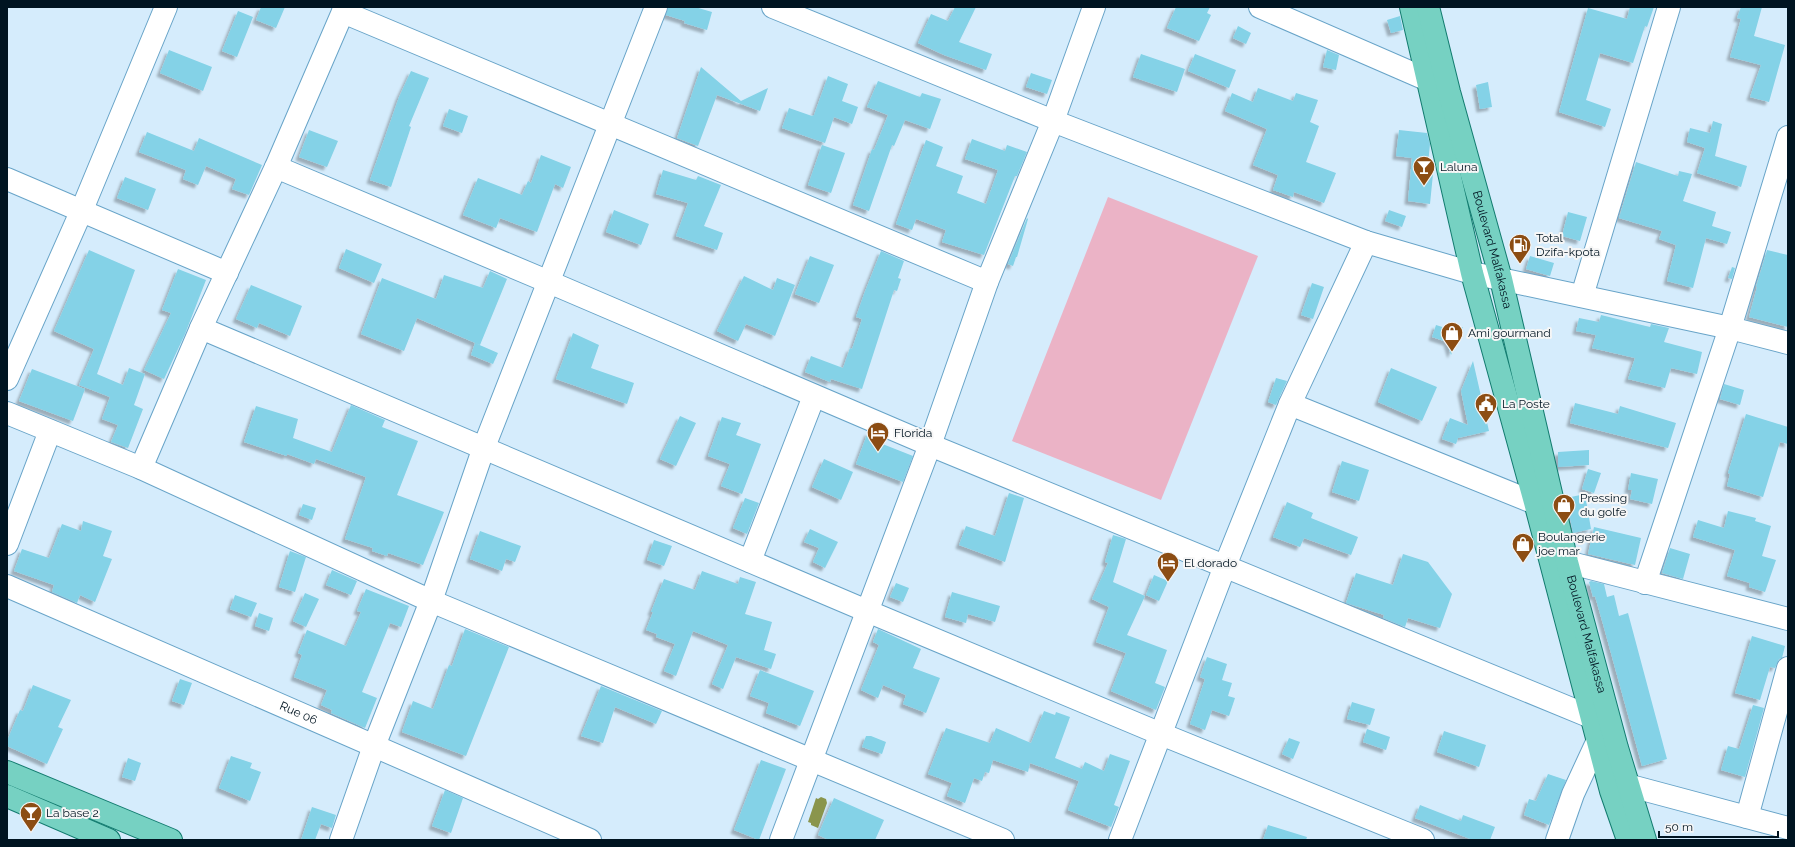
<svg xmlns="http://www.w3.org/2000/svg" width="1795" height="847" viewBox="0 0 1795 847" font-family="Raleway,sans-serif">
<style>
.green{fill:#ebb3c6}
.water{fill:#8a954c}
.building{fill:#84d2e7;filter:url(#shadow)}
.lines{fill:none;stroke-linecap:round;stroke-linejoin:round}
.minor-casing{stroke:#68a4c8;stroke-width:24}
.major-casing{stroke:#127b6f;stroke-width:24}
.minor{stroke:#fff;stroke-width:22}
.major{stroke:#76d1c2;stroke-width:22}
.labels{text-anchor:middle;stroke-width:4;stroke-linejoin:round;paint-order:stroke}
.poi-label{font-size:12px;fill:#001421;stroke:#f6f6f6;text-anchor:start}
.street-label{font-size:12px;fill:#001421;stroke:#f6f6f6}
</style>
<defs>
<filter id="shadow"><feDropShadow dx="-3.5" dy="3.5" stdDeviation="1" flood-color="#0004"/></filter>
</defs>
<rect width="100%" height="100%" fill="#d5ecfc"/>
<path class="green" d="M1108,197l150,59 -97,244 -149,-59z"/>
<path class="water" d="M821,797l5,2 1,4 -9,25 -7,-3v-2l-3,-1 8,-24 2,1z"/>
<path class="building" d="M261,7h24l-9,21 -20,-8z
M668,7h27l17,5 -5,18 -23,-7 1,-2 -19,-6z
M955,7h21l-17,35 33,12 -6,16 -42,-15 -26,-12 13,-29 17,7z
M1176,7h34l-3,6 4,2 -12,26 -32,-13z
M1630,7h24l-7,20 -2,-1 -12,37 -33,-10 -14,47 25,9 -6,18 -46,-15 29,-104 39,11z
M1741,7h21l-8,29 31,9 -16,57 -19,-5 11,-32 -31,-8 11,-38 -4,-1z
M238,11l15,6 -16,40 -15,-6z
M1400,16l3,14 -12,3 -4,-13z
M1238,26l13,7 -5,11 -13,-6z
M169,50l43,17 -9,24 -43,-18z
M1327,50l12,5 -3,15 -13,-3z
M1141,54l44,15 -8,23 -44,-15z
M1195,54l41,16 -7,18 -41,-17z
M701,67l40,34 27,-13 -8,23 -43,-16 -19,51 -21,-8z
M411,71l18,7 -20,48 2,1 -20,60 -21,-7 29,-83z
M1031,73l21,7 -5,14 -21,-7z
M828,76l20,8 -6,17 16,6 -6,17 -18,-7 -9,26 -43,-15 7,-20 23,8 2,-1z
M878,81l42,16 2,-4 19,6 -11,30 -25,-9 -11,26 -2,-1 -23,66 -16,-6 19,-56 2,1 14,-35 -21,-8z
M1488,82l4,25 -12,2 -4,-24z
M1258,88l35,13 3,-8 22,7 -8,22 9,4 -13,36 30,11 -12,30 -30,-11 -1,5 -20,-7 5,-15 -25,-10 14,-36 -42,-18 7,-18 21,9z
M449,109l19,7 -6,17 -19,-7z
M1713,121l9,3 -7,32 32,10 -6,21 -44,-14 8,-25 -18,-6 3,-14 20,5z
M309,130l29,11 -11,26 -28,-10z
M1399,130l28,3 3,11 -3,30h6l-3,30 -22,-3 4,-43 -16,-2z
M147,132l47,19 5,-13 63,27 -13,30 -17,-6 4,-10 -30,-13 -8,19 -15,-6 3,-9 -47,-18z
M972,139l33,12 2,-6 20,7 -10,24h-2l-31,79 -42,-13 4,-12 -30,-11 -4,11 -16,-6 30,-84 17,7 -7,19 27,10 -6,17 29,11 12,-34 -33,-11z
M822,145l23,8 -14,40 -23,-8z
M541,155l30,12 -8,21 -8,-4 -18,48 -37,-14 -4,10 -33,-13 15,-37 44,17 6,-14 3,2z
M1636,162l42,14 1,-5 13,3 -9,27 33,11 -4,14 19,6 -4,12 -21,-6 -13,50 -26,-7 9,-36 -17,-6 3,-8 -43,-13z
M663,170l33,10 2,-4 23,9 -17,41 19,7 -6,17 -41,-14 12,-33 -32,-9z
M125,177l31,12 -8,21 -31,-12z
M614,210l35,14 -8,21 -35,-13z
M1389,210l17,6 -4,11 -17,-6z
M1568,212l19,5 -7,24 -18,-5z
M1027,218l1,1 -11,38h-1l-3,9 -5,-2z
M346,249l36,15 -8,19 -35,-15z
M89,250l46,20 -38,104 26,11 6,-17 16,6 -11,31 9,4 -15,39 -17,-6 7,-17 -16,-6 8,-22 -31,-12 15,-36 -40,-18z
M1767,250l21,5v72l-39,-10 8,-30h-1z
M881,251l23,10 -6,17 3,1 -4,12 -3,-1 -32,99 -31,-10 -1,3 -25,-10 6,-16 32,12 7,-20 2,1 10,-30 -6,-2 8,-23z
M810,256l24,9 -15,38 -24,-9z
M1530,256l24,7 -4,13 -24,-7z
M1732,267l3,1 -3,11 -4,-1z
M178,269l28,11 -21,54 -21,45 -20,-9 27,-57 -9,-3z
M490,271l17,8 -27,66 -63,-27 -13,33 -43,-17 21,-56 54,21 8,-24 39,13z
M744,276l29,14 4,-12 18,7 -20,51 -29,-12 -8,17 -21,-10z
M1312,283l12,4 -11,32 -12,-4z
M251,285l51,21 -12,30 -31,-13 -2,5 -21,-9z
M1601,315l49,12 1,-3 18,4 -5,14 38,10 -5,22 -26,-6 -6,20 -37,-9 7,-21 -43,-10 4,-13 -20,-4 3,-13 20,4z
M1436,325l16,5 11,-3 -12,28 -4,-13 -15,-5z
M573,333l26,12 -8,23 43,15 -7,21 -71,-25z
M475,343l23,10 -5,11 -22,-9z
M1473,361l16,70 -31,7 -2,6 -14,-5 8,-21 18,7 -7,-34z
M1391,368l46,19 -15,34 -44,-19z
M32,369l53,20 -12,32 -54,-20z
M1276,378l11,3 -11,24 -8,-3z
M1724,384l20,6 -4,15 -20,-6z
M1575,403l43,11 2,-8 56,17 -8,25 -98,-25z
M351,405l34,15 -3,7 36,14 -21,54 47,17 -21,53 -35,-12 -1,3 -15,-5 1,-3 -28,-9 21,-62 -50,-18 -2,5 -27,-10v2l-43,-14 12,-36 42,13 -5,19 39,14z
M1746,414l42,13v17l-8,-2 -17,55 -36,-11 3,-12 -2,-1z
M680,416l16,7 -20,43 -16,-7z
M722,417l19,6 -5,12 25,9 -19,50 -21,-8 9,-22 -22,-8z
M868,432l14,6 -2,5 33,13 -10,26 -47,-18z
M1589,450v15l-31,2v-15z
M824,459l29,13 -12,28 -29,-13z
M1342,461l27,9 -10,31 -27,-9z
M1588,469l13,4 -7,20 -12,-4z
M1631,473l27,6 -6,25 -22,-5 2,-9h-4z
M1009,493l15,5 -19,64 -46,-17 7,-19 29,10z
M1585,494l6,35 -18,4 -7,-35z
M745,498l14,5 -12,31 -14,-6z
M1287,502l26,11 -2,5 47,19 -7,18 -47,-17 -4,9 -27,-10z
M303,504l13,4 -4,12 -13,-5z
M1728,511l28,7 -1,3 16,5 -9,30 14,4 -11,32 -16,-5 1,-4 -23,-7 8,-26 -42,-13 5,-17 26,8z
M83,521l29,10 -9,25 9,3 -17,43 -15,-7 -3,8 -25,-11 2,-7 -40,-14 8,-22 27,9 13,-34 19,7z
M1594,527l47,11 -6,27 -47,-11z
M810,529l28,13 -13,26 -12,-6 6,-14 -15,-6z
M480,531l41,15 -6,16 -9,-3 -4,12 -32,-12z
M1113,535l13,4 -13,43 32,14 -18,39 40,15 -12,33 10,4 -9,23 -45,-19 15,-38 -30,-11 13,-35 -17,-8 16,-36 -3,-1z
M654,540l18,6 -8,20 -17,-6z
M1670,548l20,6 -7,25 -21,-6z
M290,551l16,6 -11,35 -16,-5z
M1403,554l25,8 24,32 -12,34 -32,-10 -3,9 -22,-9 1,-3 -38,-12 10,-30 37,12z
M332,570l25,11 -6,14 -25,-10z
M702,571l36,13 2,-7 16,5 -11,32 27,8 -8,28 12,4 -5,15 -35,-12 -13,32 -11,-5 16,-39 -35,-14 -17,45 -12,-5 11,-27 -19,-7 1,-3 -11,-4 7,-18h-2l13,-33 31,11z
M1154,575l14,6 -9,20 -13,-6z
M1591,581l13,3 3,13 7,-2 5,21 9,-3 39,146 -25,7 -39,-142 -8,-28 -2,1 -4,-15z
M896,583l13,5 -6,14 -13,-5z
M366,589l43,17 -8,21 -11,-4 -28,69 15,6 -12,30 -34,-15 1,-3 -11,-5 6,-15 -33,-13 8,-22 -4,-2 9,-23 39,16 15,-34 -4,-1z
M952,592l48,14 -5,16 -27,-8 -2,9 -21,-6z
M305,593l14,6 -13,28 -13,-6z
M235,595l22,8 -6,14 -21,-8z
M259,613l14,5 -4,13 -14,-5z
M465,629l44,18 -43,109 -64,-24 11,-31 20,8 16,-44 3,1z
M878,629l43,20 -8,19 27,10 -14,35 -23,-9 3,-9 -23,-10 -5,13 -17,-8 18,-45 -6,-3z
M1752,636l33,10 -3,12 -3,1 -4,9 -5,-1 -10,33 -25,-7z
M1207,657l20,7 -5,16 10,3 -4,13 7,2 -6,18 -17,-6 -7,20 -15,-6 15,-45 -5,-2z
M760,670l54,21 -14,35 -34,-13 3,-10 -19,-7z
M180,679l12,4 -8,22 -12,-4z
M33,685l38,15 -13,27 5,2 -16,35 -40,-18v-5l13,-31 3,1z
M601,686l61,25 -6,13 -41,-17 -12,36 -22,-7z
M1352,702l23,7 -5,16 -23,-6z
M1753,705l11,3 -19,69 -24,-7 7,-24 11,3z
M1044,711l11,4 1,-3 14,5 -15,41 27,11 3,-7 19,9 6,-17 20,7 -16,44 5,2 -8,20 -43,-17 11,-29 -49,-18 -2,9 -35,-12 -4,13 -4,-1 -3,9 -8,-3 -9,25 -18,-7 5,-13 -24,-9 18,-46 44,15 6,-15 35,15z
M1367,729l23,8 -4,13 -23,-8z
M1444,731l42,14 -7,22 -42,-15z
M866,736h5l15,6 -4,12 -20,-7z
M1289,738l11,4 -7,17 -11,-5z
M231,756l21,7 -2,5 11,4 -11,29 -31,-13z
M128,758l13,5 -6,18 -13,-4z
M761,760l25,9 -27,71 -25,-10z
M1548,774l18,6 -17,45 -25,-10 5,-16 7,2z
M445,790l18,8 -12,35 -19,-7z
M834,798l50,22 -9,20h-46l-11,-5z
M1420,805l41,16 2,-6 32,12 -5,13h-17l-58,-22z
M312,807l24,8 -4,13 -11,-4 -6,16h-14z
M1268,825l39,12 -1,3h-43z"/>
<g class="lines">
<g class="minor-casing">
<g id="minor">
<path d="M773,7l280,114 313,121 106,31 258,55 58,15"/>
<path d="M1260,7l168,73 13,7"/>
<path d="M343,12l644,270"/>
<path d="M276,167l273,115 381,163 661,272 14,8"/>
<path d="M7,179l220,94"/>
<path d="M1582,296l87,-289"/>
<path d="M201,328l666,283 294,123 262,106"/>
<path d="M7,379l74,-167 85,-205"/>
<path d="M1290,404l260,105"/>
<path d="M7,413l134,55 290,133 572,239"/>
<path d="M141,468l60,-140 75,-161 69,-160"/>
<path d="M7,544l43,-113"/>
<path d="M750,561l64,-165"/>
<path d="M1567,562l221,57"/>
<path d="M1645,583l85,-255 58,-191"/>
<path id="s1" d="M7,586l583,254"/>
<path d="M1612,781l176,47"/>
<path d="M1747,817l41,-149"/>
<path d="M341,840l33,-94 57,-145 53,-154 172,-440"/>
<path d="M781,840l149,-395 57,-163 66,-161 41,-114"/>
<path d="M1120,840l105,-274 65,-162 76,-162"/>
<path d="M1557,840l16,-46 25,-54"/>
</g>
</g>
<g class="major-casing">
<g id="major">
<path d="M1411,7l61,266 63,229 76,289 17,49"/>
<path id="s2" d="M1428,7l21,85 52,187 66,283 50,186 28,92"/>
<path d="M7,772l164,68"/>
<path d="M7,796l102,44"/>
</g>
</g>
<use href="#minor" class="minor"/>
<use href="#major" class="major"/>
</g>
<defs>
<g id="bar-pin" transform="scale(1.15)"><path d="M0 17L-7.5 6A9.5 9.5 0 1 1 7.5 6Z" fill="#8c4d13" stroke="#f6f6f6"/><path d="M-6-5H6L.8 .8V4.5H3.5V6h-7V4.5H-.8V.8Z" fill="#fff"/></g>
<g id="fuel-pin" transform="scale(1.15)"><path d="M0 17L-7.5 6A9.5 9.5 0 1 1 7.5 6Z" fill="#8c4d13" stroke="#f6f6f6"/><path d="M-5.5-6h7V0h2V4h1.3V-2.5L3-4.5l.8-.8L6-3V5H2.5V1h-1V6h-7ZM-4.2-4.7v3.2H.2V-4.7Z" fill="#fff"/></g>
<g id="shop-pin" transform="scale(1.15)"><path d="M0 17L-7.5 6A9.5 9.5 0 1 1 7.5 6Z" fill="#8c4d13" stroke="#f6f6f6"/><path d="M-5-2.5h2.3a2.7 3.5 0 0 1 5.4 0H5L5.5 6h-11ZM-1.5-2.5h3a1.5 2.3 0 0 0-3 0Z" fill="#fff"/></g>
<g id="civic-pin" transform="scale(1.15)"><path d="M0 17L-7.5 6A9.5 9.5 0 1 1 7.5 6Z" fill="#8c4d13" stroke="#f6f6f6"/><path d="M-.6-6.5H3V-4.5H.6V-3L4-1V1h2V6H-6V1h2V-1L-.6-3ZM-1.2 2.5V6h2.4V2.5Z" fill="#fff"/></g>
<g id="hotel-pin" transform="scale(1.15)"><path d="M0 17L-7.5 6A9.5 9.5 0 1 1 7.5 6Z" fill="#8c4d13" stroke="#f6f6f6"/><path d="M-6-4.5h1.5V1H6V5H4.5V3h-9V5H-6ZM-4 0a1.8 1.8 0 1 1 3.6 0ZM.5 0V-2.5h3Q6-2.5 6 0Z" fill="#fff"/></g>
</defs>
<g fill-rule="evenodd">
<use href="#bar-pin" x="1424" y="167"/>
<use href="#fuel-pin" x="1520" y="245"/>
<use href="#shop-pin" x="1452" y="333"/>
<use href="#civic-pin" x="1486" y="404"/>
<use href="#hotel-pin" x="878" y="433"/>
<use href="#shop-pin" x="1564" y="505"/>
<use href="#shop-pin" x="1523" y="544"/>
<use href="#hotel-pin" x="1168" y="563"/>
<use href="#bar-pin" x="31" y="813"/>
</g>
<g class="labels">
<g class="poi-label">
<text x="1440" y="171">Laluna</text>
<text x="1536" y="242">Total<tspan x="1536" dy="14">Dzifa-kpota</tspan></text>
<text x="1468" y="337">Ami gourmand</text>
<text x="1502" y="408">La Poste</text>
<text x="894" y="437">Florida</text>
<text x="1580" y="502">Pressing<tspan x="1580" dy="14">du golfe</tspan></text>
<text x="1538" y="541">Boulangerie<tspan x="1538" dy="14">joe mar</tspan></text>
<text x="1184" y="567">El dorado</text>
<text x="46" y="817">La base 2</text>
</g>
<g class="street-label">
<text dy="4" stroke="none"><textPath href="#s2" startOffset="251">Boulevard Malfakassa</textPath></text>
<text dy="4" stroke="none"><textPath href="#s2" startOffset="647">Boulevard Malfakassa</textPath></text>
<text dy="4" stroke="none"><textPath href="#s1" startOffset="318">Rue 06</textPath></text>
</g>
</g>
<rect width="1795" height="847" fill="none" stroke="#001421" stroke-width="16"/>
<path d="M1659 831v6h119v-6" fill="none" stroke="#001421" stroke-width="2"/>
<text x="1665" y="831" font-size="12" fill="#001421" stroke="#f6f6f6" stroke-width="3" paint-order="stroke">50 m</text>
</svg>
